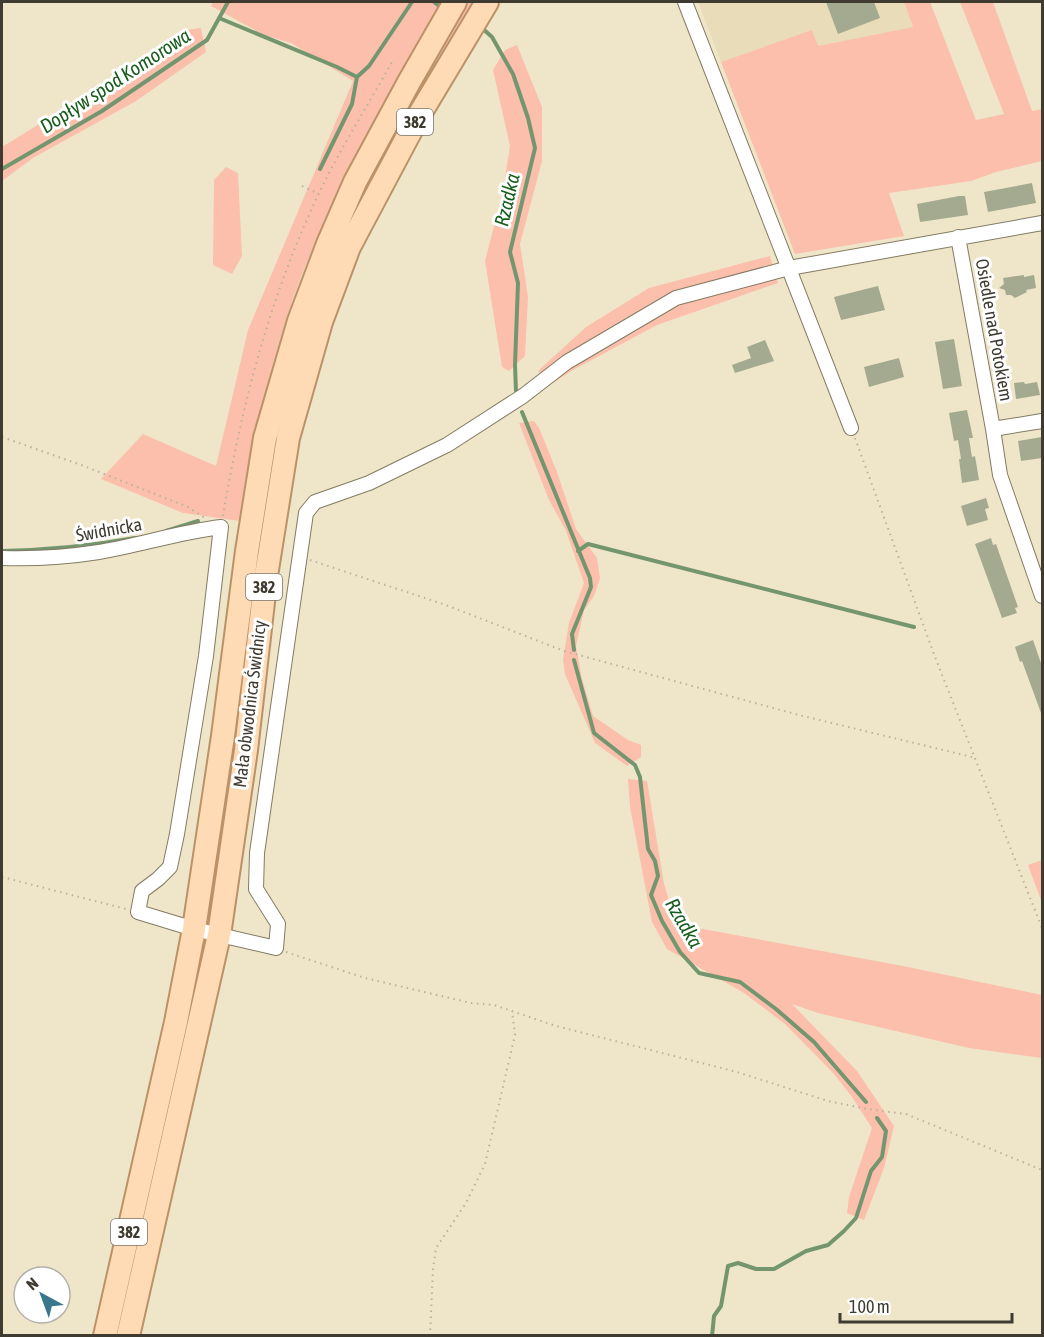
<svg xmlns="http://www.w3.org/2000/svg" width="1044" height="1337" viewBox="0 0 1044 1337" font-family="'Asap Condensed',sans-serif">
<style>
.built{fill:#e8dcb9}
.green{fill:#fbbfab}
.lines{fill:none;stroke-linecap:round;stroke-linejoin:round}
.stream{stroke:#74966f;stroke-width:4}
.building{fill:#a4aa8f}
.street-casing{stroke:#837b62;stroke-width:16}
.primary-casing{stroke:#bb9267;stroke-width:26}
.path{stroke:#b9b19b;stroke-width:2;stroke-dasharray:1.5 4.5;stroke-linecap:butt}
.street{stroke:#fff;stroke-width:14}
.primary{stroke:#fedab5;stroke-width:22}
.labels{text-anchor:middle;stroke-width:6;stroke-linejoin:round;paint-order:stroke}
.shield{fill:#fff;stroke:#79766e;stroke-width:1.5}
.shield-label{font-size:16px;font-weight:bold;fill:#3f3b30}
.street-label{font-size:18px;fill:#3f3b30;stroke:#fff}
.water-label{font-size:20px;font-style:italic;fill:#175d1b;stroke:#fff}
</style>
<rect width="100%" height="100%" fill="#efe6ca"/>
<path class="built" d="M698,2h206l9,25 -95,19 -6,-16 -91,32z"/>
<path class="green" d="M213,2h231c-50,89 -106,179 -143,275 -30,78 -47,161 -61,244l-57,-8 -82,-34 42,-45 73,32 32,-136 105,-249 -62,-38 -27,-8 -53,-29z
M465,2h9l-51,88 -84,164 -93,420 -16,107 12,-108 27,-214 82,-252z
M904,2h26l46,118 28,-6 -44,-112h33l39,109 10,-2v52l-46,11 -25,9 -82,12 15,43 -109,18 -74,-192 91,-32 6,16 95,-19z
M201,28l5,24 -70,49 -103,57 -31,23v-34l104,-64 80,-53z
M517,45l25,62v54l-22,83 8,53 -3,59 -16,15 -7,-4 -17,-106 18,-70 7,-45 -17,-76 12,-20z
M226,167l12,6 4,83 -10,18 -19,-9 1,-85z
M770,256l8,27 -121,42 -84,45 -19,12 -16,-11 48,-44 63,-39z
M534,421l5,7 18,44 19,57 21,29 3,20 -6,18 -10,14 -8,36 6,33 11,37 35,24 13,5v12l-14,9 -32,-23 -30,-69 -2,-15 6,-36 15,-40 -18,-52 -17,-31 -30,-77z
M628,779l19,2 17,103 8,26 20,17 211,39 139,29v63l-73,-10 -151,-35 -26,-9 65,67 37,55 -10,42 -20,52 -17,-7 2,-16 23,-69 -20,-31 -18,-23 -49,-50 -41,-31 -77,-44 -15,-27 -22,-115z
M1042,860v43l-14,-38z"/>
<g class="lines">
<path class="stream" d="M434,2l8,6
M219,18l118,49 20,10
M482,28l10,9 21,37 15,44 7,30 -25,104 8,31 -3,82 1,26
M2,169l100,-58 105,-71 21,-38
M320,169l32,-65 5,-27 12,-11 43,-64
M522,412l68,166 1,9 -19,47 2,16
M166,531l32,-10
M2,551c45,-1 89,-5 133,-13
M578,551l10,-7 326,83
M574,660l20,73 41,32 5,12 8,72 7,12 3,15 -7,19 11,26 18,31 19,21 41,9 36,27 38,33 52,60
M712,1336l2,-20 7,-10 7,-40 10,-3 18,6h18l32,-18 22,-6 16,-14 12,-13 15,-47 11,-14 4,-26 -9,-13"/>
</g>
<path class="building" d="M826,2h48l6,16 -42,16z
M1032,183l4,20 -48,9 -4,-20z
M959,196h6l3,19 -48,7 -3,-18z
M1024,275v2l10,-2 2,13 -10,2 1,2 -12,6 -4,-3h-5l-1,-5 -6,-2 5,-4 -1,-6z
M878,286l7,24 -44,10 -7,-23z
M954,339l8,47 -19,3 -8,-47z
M765,340l9,21 -39,12 -3,-8 19,-7 -4,-11z
M899,358l5,19 -35,10 -5,-20z
M1024,382l1,2 12,-2 3,13 -24,4 -2,-16z
M967,410l6,28h-4l3,19 3,-1 4,24 -17,3 -3,-24h2l-3,-19 -4,1 -5,-28z
M1042,437v21l-21,3 -3,-20z
M986,498l3,10 -4,1 3,11 -21,6 -6,-20z
M991,538l2,7 3,-1 22,63 -3,1 2,5 -15,5 -27,-74z
M1033,640l9,26 -1,47 -19,-52 -2,1 -5,-15z"/>
<g class="lines">
<g class="street-casing">
<path id="street" d="M685,2l166,426
M958,237l35,192
M1042,421l-49,8 7,46 42,121
M2,558c32,1 65,-1 97,-6 41,-7 81,-20 122,-25l-15,129 -29,178 -7,33 -12,12 -16,12 -4,21 56,17 82,19 2,-24 -22,-35 1,-36 49,-340 9,-11 54,-19 78,-38 76,-49 44,-34 109,-64 113,-30 253,-45"/>
</g>
<g class="primary-casing">
<path id="primary" d="M105,1336l71,-314 18,-93 29,-193 24,-185 18,-113 34,-117 29,-77 27,-62 54,-100 46,-80
M128,1336l91,-401 27,-185 20,-174 22,-138 33,-116 28,-75 69,-130 69,-115"/>
</g>
<path class="path" d="M302,186l17,8
M2,437l82,29 104,41 17,11
M855,438l80,219 107,271
M223,516c19,-114 48,-224 99,-329 21,-43 48,-85 71,-127
M310,560l136,45 118,46 235,64 177,43
M2,877l124,32
M286,952l79,26 106,25 23,2 62,21 181,46 91,29 39,8 39,5 136,56
M430,1336l3,-67 3,-21 30,-45 19,-39 30,-129 -3,-24"/>
<use href="#street" class="street"/>
<use href="#primary" class="primary"/>
</g>
<g class="labels">
<g class="shield">
<rect x="397" y="109" width="36" height="26" rx="4.5"/>
<rect x="246" y="574" width="36" height="26" rx="4.5"/>
<rect x="111" y="1219" width="36" height="26" rx="4.5"/>
</g>
<g class="shield-label">
<text x="415" y="128">382</text>
<text x="264" y="593">382</text>
<text x="129" y="1238">382</text>
</g>
<g class="street-label">
<text transform="translate(994 330) rotate(80)" y="6">Osiedle nad Potokiem</text>
<text transform="translate(109 530) rotate(-10)" y="6">Świdnicka</text>
<text transform="translate(250 704) rotate(-83)" y="6">Mała obwodnica Świdnicy</text>
</g>
<g class="water-label">
<text transform="translate(115 81) rotate(-33)" y="7">Dopływ spod Komorowa</text>
<text transform="translate(507 200) rotate(-77)" y="7">Rzadka</text>
<text transform="translate(684 923) rotate(60)" y="7">Rzadka</text>
</g>
</g>
<rect width="1044" height="1337" fill="none" stroke="#3f3b30" stroke-width="6"/>
<g transform="translate(42 1295) rotate(319)"><circle r="28" fill="#ffffff" stroke="#b2b1ac" stroke-width="1.5"/>
<path d="M0-4.5L10 22L0 15L-10 22Z" fill="#38778c"/>
<text y="-9" font-size="16" font-weight="bold" text-anchor="middle" fill="#3f3b30">N</text>
</g>
<path d="M840 1313v9h172v-9" fill="none" stroke="#3f3b30" stroke-width="3"/>
<text x="849" y="1313" font-size="18" fill="#3f3b30" stroke="#ffffff" stroke-width="4.5" paint-order="stroke">100 m</text>
</svg>
